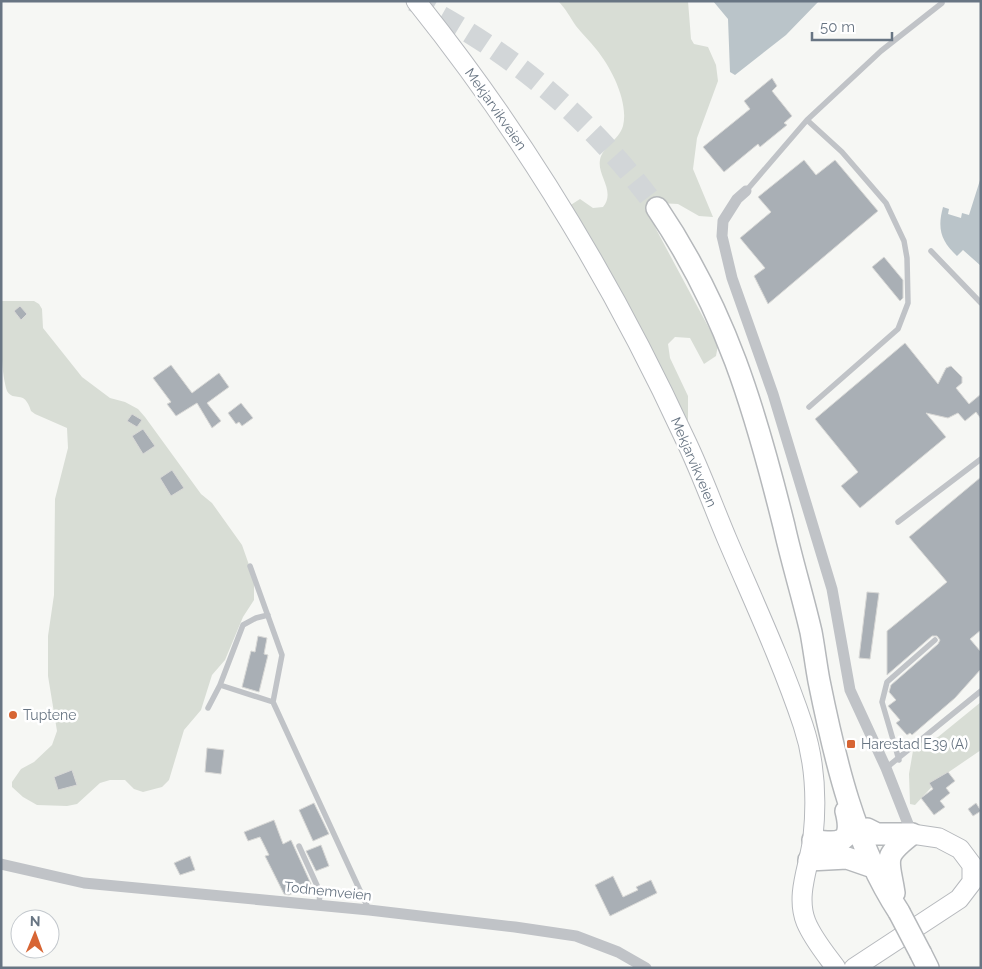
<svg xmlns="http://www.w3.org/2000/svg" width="982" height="969" viewBox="0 0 982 969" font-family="Raleway,sans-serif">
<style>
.green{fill:#d8ddd5}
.water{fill:#bac4c9}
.building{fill:#a9afb5;stroke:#d8d8d6}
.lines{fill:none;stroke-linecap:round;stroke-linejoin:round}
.highway-tunnel{stroke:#d2d6d8;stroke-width:21;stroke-dasharray:21 11;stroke-linecap:butt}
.primary-casing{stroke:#b6b9bd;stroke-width:21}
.highway-casing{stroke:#b5b8bb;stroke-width:24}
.lane{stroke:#c0c3c7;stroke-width:5.5}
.street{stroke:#c0c3c7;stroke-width:11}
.primary{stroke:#fff;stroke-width:19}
.highway{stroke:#fff;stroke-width:21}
.highway-bridge-casing{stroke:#b5b8bb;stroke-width:24;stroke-linecap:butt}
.highway-bridge{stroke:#fff;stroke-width:21}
.poi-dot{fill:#d76534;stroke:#fff;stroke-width:2}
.labels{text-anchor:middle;stroke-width:5;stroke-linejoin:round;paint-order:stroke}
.street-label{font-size:14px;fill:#687583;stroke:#fff}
.poi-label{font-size:14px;fill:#687583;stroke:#fff;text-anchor:start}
</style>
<rect width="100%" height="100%" fill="#f6f7f4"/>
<path class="green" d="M558,1h130l3,38 3,5 14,3 8,18 2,16 -21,57 -4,31 20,48 -14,-1 -21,-12 -19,-1 -6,17 3,9 62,116 -2,11 -12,8 -14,-26 -15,-1 -7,7 2,14 18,38v26l-6,2 -18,-19 -98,-176 -8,-8 8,-13 14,-9 13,9 10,-1c13,-16 -6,-31 -3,-47 2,-13 19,-20 23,-34 6,-24 -12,-59 -27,-77 -6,-8 -14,-15 -20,-23 -6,-9 -10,-17 -18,-25z
M1,301h33l5,3 3,5 1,19 39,49 28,21 15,4 13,7 7,8 56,77 11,9 30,42 12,34v21l-11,17 -18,43 -13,15 -11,35 -17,20 -15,50 -7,7 -19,5 -9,-3 -9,-9h-15l-10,3 -23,21 -10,2 -30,-1 -14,-8 -11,-10v-5l9,-13 13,-7 18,-17 5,-14 -9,-55v-40l6,-41 1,-96 13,-51 -1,-20 -32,-14 -4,-3c-7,-23 -17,-8 -24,-20 -7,-21 -6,-66 -6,-90z
M981,702v48l-41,28 -25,27 -5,-1 -1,-30 5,-29 24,-8z"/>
<path class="water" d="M713,1h106l-33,34 -51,40 -5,-3 -2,-53z
M981,177v89l-18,-16 -6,6c-16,-15 -20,-27 -14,-49l6,2 -1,5 13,4 1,-5 7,2z"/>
<path class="building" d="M772,78l5,8 -5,5 20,25 -8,7 3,2 -27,22 -2,-3 -34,28 -21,-25 47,-38 -6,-8z
M804,160l12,15 19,-15 43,51 -110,93 -14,-28 11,-8 -25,-30 31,-26 -13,-15z
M884,257l19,23v18l-3,3 -28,-34z
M20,306l7,8 -6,6 -7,-9z
M905,343l33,41 8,-16 5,-2 11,11v6l-6,5 13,16 12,-10v25l-5,-7 -11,9 -7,-8 -10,5 -22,-5 20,24 -86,71 -19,-22 17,-14 -43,-53z
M171,365l21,28 27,-20 10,14 -22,16 14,18 -9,7 -15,-25 -21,13 -9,-12 4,-2 -18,-24z
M241,403l12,15 -11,8 -3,-4 -3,2 -8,-11z
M132,414l10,6 -5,7 -10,-6z
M143,429l12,17 -12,8 -11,-18z
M172,470l12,18 -13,8 -11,-18z
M981,477v153l-11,9 11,13v17l-26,29 -43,37 -2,-2 -3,2 -11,-12 4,-3 -12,-14 8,-6 -7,-8 2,-7 47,-41 2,-4 -3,-4h-5l-45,39v-44l60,-49 -38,-45z
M867,592l12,1 -9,66 -11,-1z
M258,636l9,2 -3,16 4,1 -9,37 -17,-5 9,-36 4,1z
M207,748l17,2 -3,24 -16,-2z
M72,770l5,15 -19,5 -4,-13z
M948,772l7,9 -9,7 4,5 -10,8 5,6 -11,8 -13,-17 12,-9 -4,-6z
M314,803l15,31 -16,7 -14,-31z
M976,803l5,8 -8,5 -5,-7z
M274,820l9,24 8,-4 20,44 -22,11 -5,-1 -19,-38 4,-1 -9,-18 -12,4 -4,-9z
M321,845l8,21 -13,5 -10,-20z
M190,856l5,14 -15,5 -6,-12z
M613,876l10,21 15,-7 -2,-3 15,-7 6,13 -47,23 -15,-31z"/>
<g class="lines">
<path class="highway-tunnel" d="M413,1c100,51 178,118 244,207"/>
<g class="primary-casing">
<path id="primary" d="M416,1c108,135 197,282 269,438 16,33 28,67 42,100 26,61 55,123 76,186 12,36 14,74 10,112 -3,28 -18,57 -7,85 7,17 19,31 30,46
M854,968l105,-69 13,-17v-17l-12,-16 -21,-11 -27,-4"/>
</g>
<g class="highway-casing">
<path id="highway" d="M657,208c69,102 98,201 127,318 8,36 19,71 27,106 3,16 5,33 8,49 16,79 35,162 80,231
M867,829l10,5h35
M813,840c28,5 41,2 33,-29
M809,860l38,-2 26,9
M894,893c-5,-34 -13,-35 18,-59
M921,954l7,14"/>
</g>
<path class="lane" d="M807,120l35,32 44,51 18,38 3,17 1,45 -10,26 -89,78
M746,191l61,-71 74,-69 61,-48
M931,251l50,52
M898,522l83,-63
M250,566l32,89 -9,47 96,208
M220,685l53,17
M208,708l12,-23 23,-60 13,-7 12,-3
M899,760l-17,-58 5,-20 48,-42
M886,768l95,-77
M299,846l21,46 -1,13"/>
<path class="street" d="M746,191l-9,8 -14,22 -1,15 10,42 41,116 59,195 18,101 36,78 26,66
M1,864l83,19 285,27 146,17 61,9 42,16 28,16"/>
<use href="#primary" class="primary"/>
<use href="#highway" class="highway"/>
<g class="highway-bridge-casing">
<path id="highway-bridge" d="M899,912l22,42"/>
</g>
<use href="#highway-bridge" class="highway-bridge"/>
</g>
<g class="poi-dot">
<circle cx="13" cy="715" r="5"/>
<rect x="846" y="739" width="10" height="10" rx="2.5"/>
</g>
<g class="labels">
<g class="street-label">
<text transform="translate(496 109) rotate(55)" y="5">Mekjarvikveien</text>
<text transform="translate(694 462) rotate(67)" y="5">Mekjarvikveien</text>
<text transform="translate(328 891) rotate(6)" y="5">Todnemveien</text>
</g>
<g class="poi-label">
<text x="23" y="720">Tuptene</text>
<text x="861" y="749">Harestad E39 (A)</text>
</g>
</g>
<rect width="982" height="969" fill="none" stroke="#687583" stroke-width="5"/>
<g transform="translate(35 934) rotate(1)"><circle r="24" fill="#ffffff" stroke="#c3c8cd"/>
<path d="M0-4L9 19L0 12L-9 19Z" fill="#d76534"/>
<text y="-8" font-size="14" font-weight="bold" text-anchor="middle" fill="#687583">N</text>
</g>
<path d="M812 32v8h80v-8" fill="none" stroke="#687583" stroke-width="2.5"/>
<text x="820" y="32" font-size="15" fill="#687583" stroke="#ffffff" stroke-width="4" paint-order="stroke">50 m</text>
</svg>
